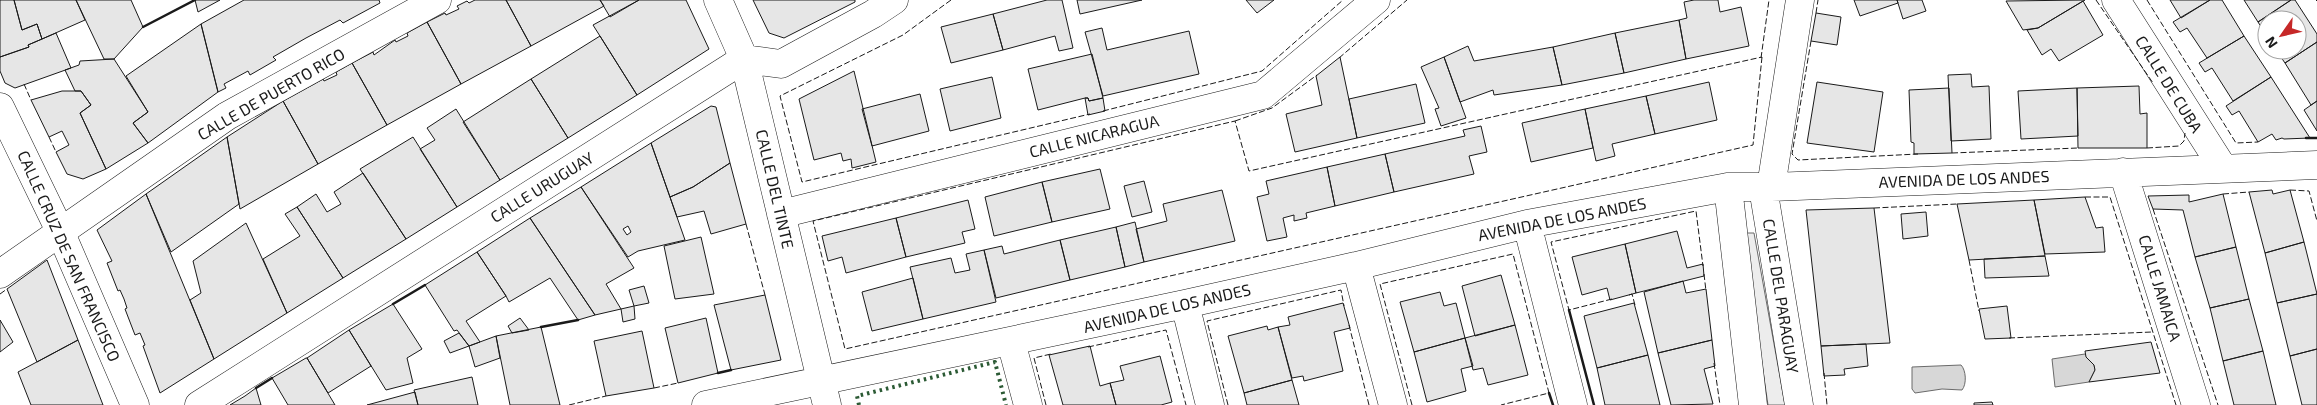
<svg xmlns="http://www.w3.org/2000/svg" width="2317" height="405" viewBox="0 0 2317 405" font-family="'Exo 2',sans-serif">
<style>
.built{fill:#ededed;stroke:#6a6a6a}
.water{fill:#d7d7d7;stroke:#6a6a6a}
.building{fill:#e6e6e6;stroke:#1a1a1a;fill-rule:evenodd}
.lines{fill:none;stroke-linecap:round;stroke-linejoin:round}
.street-casing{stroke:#1a1a1a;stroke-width:29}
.street{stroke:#fff;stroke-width:28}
.hedge{stroke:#2b5a34;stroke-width:4;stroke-dasharray:2.5 4;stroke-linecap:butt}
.fence{stroke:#1a1a1a;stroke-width:1;stroke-dasharray:6 2.5;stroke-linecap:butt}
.wall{stroke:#1a1a1a;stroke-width:2.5}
.labels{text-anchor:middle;stroke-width:4;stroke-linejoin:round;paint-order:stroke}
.street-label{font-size:16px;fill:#1a1a1a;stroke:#fff}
</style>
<rect width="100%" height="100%" fill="#fff"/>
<path class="built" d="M1743,233h11l31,172h-17z"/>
<path class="water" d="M2085,354l9,11 1,5 -6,12 -34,5 -3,-28z
M1961,365c5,5 6,19 1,25l-20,-1 -27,4 -3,-4v-22z"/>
<path class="building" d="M0,0h14l8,30 15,-6 5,15 -14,6 1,2 -29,10z
M14,0h62l9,20 -43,19 -5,-15 -15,6z
M76,0h55l12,27 -29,32h-10z
M195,0h25l-22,12z
M244,0h135l1,3 -37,20 -3,-3 -34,18 -33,19 3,3 -26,15 -2,-4 -24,13 2,4 -8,4 -17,-68z
M475,0h31l25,46 -70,38 -34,-62 18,-9 1,2 13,-6 -2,-3 10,-5 2,2z
M506,0h94l4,6 -73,40z
M600,0h39l-29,17z
M639,0h47l23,49 -72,46 -44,-70z
M753,0h102v2l-71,36 -15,-5z
M1047,0h15l11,48 -14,3 -4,-15 -52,14 -10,-36z
M1077,0h65l-62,14z
M1246,0h28l-17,13z
M1694,0h24l2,12 21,-5 8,39 -63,13 -7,-39 8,-2 -3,-16z
M1854,0h43l1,3 -38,13z
M1897,0h25l4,11 -23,8z
M2085,0l-47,28 -15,2 -17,-29z
M2170,0h40l-29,18z
M2210,0h12l22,36 -37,22 -20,-30 -7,4 -7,-10z
M2244,0h47l-33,22z
M2291,0h4l22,34v8l-32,21 -9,-13h21v-30h-30v16l-9,-14z
M2083,1l20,34 -44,26 -8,-12 -9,6 -15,-25 11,-2z
M1816,13l25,4 -4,28 -26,-4z
M993,14l10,36 -52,13 -10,-36z
M1679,20l7,39 -62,14 -9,-40z
M427,22l34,62 -74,41 -35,-62 21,-11 1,3 21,-15 1,2 12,-6 -1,-3z
M201,24l17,68 -70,51 -15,-20 15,-11 -22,-36z
M1102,28l5,22 82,-19 10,43 -96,22 -18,-64z
M56,33l15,35 -56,20 -10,-5 -5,-12v-14l29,-10 -1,-2z
M1615,33l9,40 -62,12 -9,-38z
M600,36l37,59 -69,43 -37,-59z
M2244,36l27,41 -38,24 -21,-33 -7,4 -6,-9z
M2317,42v59l-6,4 -26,-42z
M1468,46l6,15 79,-14 9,38 -68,10 -1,-5 -33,12 -16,-45z
M1092,54l11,44 -14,3 -1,-3h-3l-47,12 -10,-41z
M1340,57l17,81 -62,14 -9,-38 36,-9 -6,-29z
M1444,57l22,61 -25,8 -6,-17 4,-1 -18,-41z
M114,59l34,53 -15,11 15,20 -42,26 -26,-56 11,-8 -10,-14h-6l-10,-21 14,-5 1,-4z
M352,63l35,62 -69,39 -35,-63 40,-22 1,2 13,-6 -1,-3z
M854,71l22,91 -24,6 -1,-9 -8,2 -2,-8 -27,7 -15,-61z
M1971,74l1,13 17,-1 2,53 -40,2 -3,-66z
M992,77l9,41 -51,13 -10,-42z
M2271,77l39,61 -26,1 -2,-1 -6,2 -4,-6 -14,8 -19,-31 -7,4 -6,-9z
M531,79l37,59 -68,42 -37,-58z
M1709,82l8,38 -62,14 -9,-38z
M1817,82l66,10 -9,60 -67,-9z
M1416,84l9,39 -68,15 -8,-39z
M2139,86l1,28 7,-1v35h-69l-1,-60z
M1949,88l3,65 -38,1v-11l-3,-1 -2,-52z
M2077,88l1,48 -57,3 -3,-48z
M62,91h19l10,14 -11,8 26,56 -23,10 -16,-5 -11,-22 13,-7 -7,-14 -13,6 -18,-37z
M920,94l9,37 -57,15 -10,-37z
M1646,96l9,38 -43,10 3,12 -19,5 -11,-52z
M1085,98h3l1,3 14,-3 2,13 -17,4z
M283,101l35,63 -78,45 -13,-72z
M2317,101v30l-13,-21z
M711,106l5,1 14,56 -37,24 -23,10 -19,-54z
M456,109l44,71 -43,27 -37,-58 15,-9 -8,-12z
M1585,109l8,39 -62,14 -9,-39z
M1481,126l6,26 -18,4 5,18 -80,18 -9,-38 80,-18 -2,-6z
M227,137l12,67 -68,48 -25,-58z
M413,137l44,70 -51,32 -46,-70z
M651,143l34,97 -47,11 -10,6 -47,-70zM628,226l3,6 -4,3 -4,-6z
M1385,154l9,38 -59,14 -8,-39z
M730,163l16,61 -35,10 -7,-23 -27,6 -7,-20 23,-10z
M1327,167l8,39 -29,7 1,5 -13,3v-6l-11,3 4,19 -20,4 -10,-44 12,-3 -3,-13z
M1100,169l10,40 -58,13 -10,-40z
M363,173l43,66 -63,39 -46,-71 19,-13 11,18 14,-8 -7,-12z
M1144,181l8,31 -20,5 -8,-31z
M1042,182l10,40 -58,14 -9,-39z
M581,187l53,81 -28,16 15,25 -26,6 -65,-97z
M1222,190l13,51 -91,21 -8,-33 31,-8 -4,-17z
M2272,190l1,4 17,-4 14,52 -39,11 -16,-61z
M146,194l68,165 -54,34 -17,-47 2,-1 -5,-12 -5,2 -10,-26 2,-1 -3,-9 -4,-9 -2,1 -11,-28 5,-2 -15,-31z
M2223,194l13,53 -41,10 -12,-47 -30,-1 -5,-13 41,-1v7z
M2085,197l11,31 7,-1 2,25 -60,2 -11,-54z
M968,200l7,29 -13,3 3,11 -59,14 -10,-39z
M2034,200l11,56 -76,4 -12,-56z
M297,207l46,71 -56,35 -24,-54 37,-23 -15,-22z
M1874,208l16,135 -69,3 -15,-136z
M1926,212l2,24 -25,3 -2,-25z
M530,218l40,60 25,37 -17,5 -28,-42 -41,24 -3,-6 -29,-44z
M896,218l10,39 -60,16 -4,-16 -14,4 -6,-25z
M1135,222l9,40 -19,5 -9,-40z
M246,223l41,90 -73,46 -24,-59 11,-7 -8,-32z
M1116,227l9,40 -55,13 -10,-40z
M1677,231l10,37 16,-4 1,12 -68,17 -11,-49z
M701,237l13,57 -39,5 -11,-53z
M1060,240l10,40 -74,18 -12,-48 18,-4 2,8z
M2304,242l13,52 -40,9 -12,-50z
M1625,244l11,49 -26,7 -3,-12 -25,7 -10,-38z
M2236,247l13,52 -39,9 -15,-51z
M984,250l12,52 -73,17 -13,-52 41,-9 4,15 15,-3 -4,-16z
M477,252l29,44 -40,25 14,21 -11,4 -12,-16 -3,1 -29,-46z
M2045,256l4,20 -64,2 -1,-19z
M47,260l31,80 -41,22 -30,-73z
M1501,275l14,50 -40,11 -13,-50z
M913,278l10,41 -51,12 -10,-39z
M1683,281l3,12 20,-4 6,51 -54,13 -14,-61z
M644,286l5,17 -15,3 -5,-16z
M1440,292l4,14 12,-3 9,35 -51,14 -14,-50z
M2317,294v55l-27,7 -13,-53z
M765,295l16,65 -50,10 -17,-65z
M2249,299l14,52 -40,10 -13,-53z
M1343,303l7,25 -16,4 9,39 -39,10 -1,-5 -11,2 -14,-51 12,-2 -2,-8z
M1634,303l14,52 -51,13 -13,-52z
M393,304l29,45 -15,9 6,25 -27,7 -37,-60z
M634,306l1,13 -12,3 -2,-13z
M2007,306l4,32 -26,1 -6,-30z
M520,318l9,12 -17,3 -4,-7z
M706,318l12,55 -40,10 -13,-55z
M0,320l13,22 -13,10z
M1515,325l13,50 -40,10 -5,-17 -10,2 -8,-32z
M1267,326l1,4 10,-3 14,53 -48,13 -16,-57z
M541,327l19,78h-50l-14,-69z
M349,330l22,36 -43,27 -21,-35z
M642,331l12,57 -48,8 -12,-55z
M459,333l10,13 -19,7 -6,-12z
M496,336l4,22 -25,9 -6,-21z
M1465,338l8,28 -12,3 5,22 -39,11 -13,-50z
M78,340l25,65h-72l-13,-33z
M1712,340l3,26 -11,3 9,35 -42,1 -13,-52z
M2151,342l9,31 -71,9 6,-12 -1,-5 -8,-8 -1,-6z
M1866,344l2,22 -24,3 1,6 -21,1 -3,-30z
M1090,346l10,40 10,-3 6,22h-53l-14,-50z
M2317,349v56h-15l-12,-49z
M2263,351l13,54h-42l-11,-44z
M1648,355l12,50h-55l-8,-37z
M1160,356l12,46 -11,3h-45l-6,-22 14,-3 -4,-14z
M306,358h1l28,47h-47l-16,-27z
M472,377l6,28h-60l-4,-15z
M1292,380l7,25h-52l-3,-12z
M256,388l5,17h-31l15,-9z
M415,392l3,13h-51z
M1992,402l1,3h-19v-2z"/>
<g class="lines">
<g class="street-casing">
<path id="street" d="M718,0l26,59 83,346
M2116,0l107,168
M0,107l60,124 75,174
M2123,172l73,233
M1728,187l25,218
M1771,187l29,-187
M1763,188l36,217
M781,214l482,-119 113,-95
M1527,224l46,181
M1356,266l37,139
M0,274l227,-158 210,-116
M1185,304l25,101
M1011,342l17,63
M199,405l545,-346 37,5 92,-50 21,-14
M706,405l479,-101 171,-38 171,-42 201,-37h43l546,-22"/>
</g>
<use href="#street" class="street"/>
<path class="hedge" d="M859,405l-2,-9 138,-34 11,43"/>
<path class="fence" d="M951,0l-48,35 -123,61 22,86 288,-68
M2096,0l57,83
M2147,0l89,143 22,-1
M2316,0l1,1
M1816,13l2,-13
M1811,41l-19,113 6,6 120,-6
M1762,57l-9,88 -908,204 -32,-128 422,-100 14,50z
M1339,58l68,-58
M1761,58l8,-58
M24,84l7,16
M1103,111l159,-40 81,-71
M1235,121l37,-13 45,-33
M49,137l7,15
M2147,148l32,-2 5,-5 1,-8
M1952,153l126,-5
M2290,190l19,1 8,30
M2223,194l26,-2
M2085,197h25l66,208
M1874,208l83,-4
M2153,209l65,196
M746,224l19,71
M1969,260l10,51
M1704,274l2,17
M0,294l7,-5
M1629,295l3,-1 3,11
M1612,299l-43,11 -18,-68 145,-31 7,55
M1349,325l20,80
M2009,338l143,-6
M1088,347l78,-17 20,75
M1714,363l6,42
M1824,373l3,32
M654,388l24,-5
M569,405l37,-9
M1046,405l-12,-47 17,-4
M1228,405l-21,-84 134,-31 3,16
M1412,405l-32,-121 133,-30 36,139 -48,12"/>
<path class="wall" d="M143,27l52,-27
M2306,138h11
M393,304l32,-19
M1569,310l25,95
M541,327l37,-7
M718,373l13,-3
M256,388l16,-10
M1549,393l4,12"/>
</g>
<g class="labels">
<g class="street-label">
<text transform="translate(2169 84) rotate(58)" y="6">CALLE DE CUBA</text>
<text transform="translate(271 94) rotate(-30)" y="6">CALLE DE PUERTO RICO</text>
<text transform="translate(1094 136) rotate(-14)" y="6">CALLE NICARAGUA</text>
<text transform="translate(1964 179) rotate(-2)" y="6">AVENIDA DE LOS ANDES</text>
<text transform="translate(542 187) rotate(-32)" y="6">CALLE URUGUAY</text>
<text transform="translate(775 189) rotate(77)" y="6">CALLE DEL TINTE</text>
<text transform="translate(1562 219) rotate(-11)" y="6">AVENIDA DE LOS ANDES</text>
<text transform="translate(69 256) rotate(66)" y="6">CALLE CRUZ DE SAN FRANCISCO</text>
<text transform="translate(2160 288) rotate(73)" y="6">CALLE JAMAICA</text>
<text transform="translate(1781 296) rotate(81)" y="6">CALLE DEL PARAGUAY</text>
<text transform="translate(1167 308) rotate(-13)" y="6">AVENIDA DE LOS ANDES</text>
</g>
</g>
<g transform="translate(2282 35) rotate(236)"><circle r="24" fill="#ffffff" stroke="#a3a3a3"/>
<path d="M0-4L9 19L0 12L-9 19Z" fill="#c62828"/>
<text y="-8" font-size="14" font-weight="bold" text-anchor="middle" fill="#1a1a1a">N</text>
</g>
</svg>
